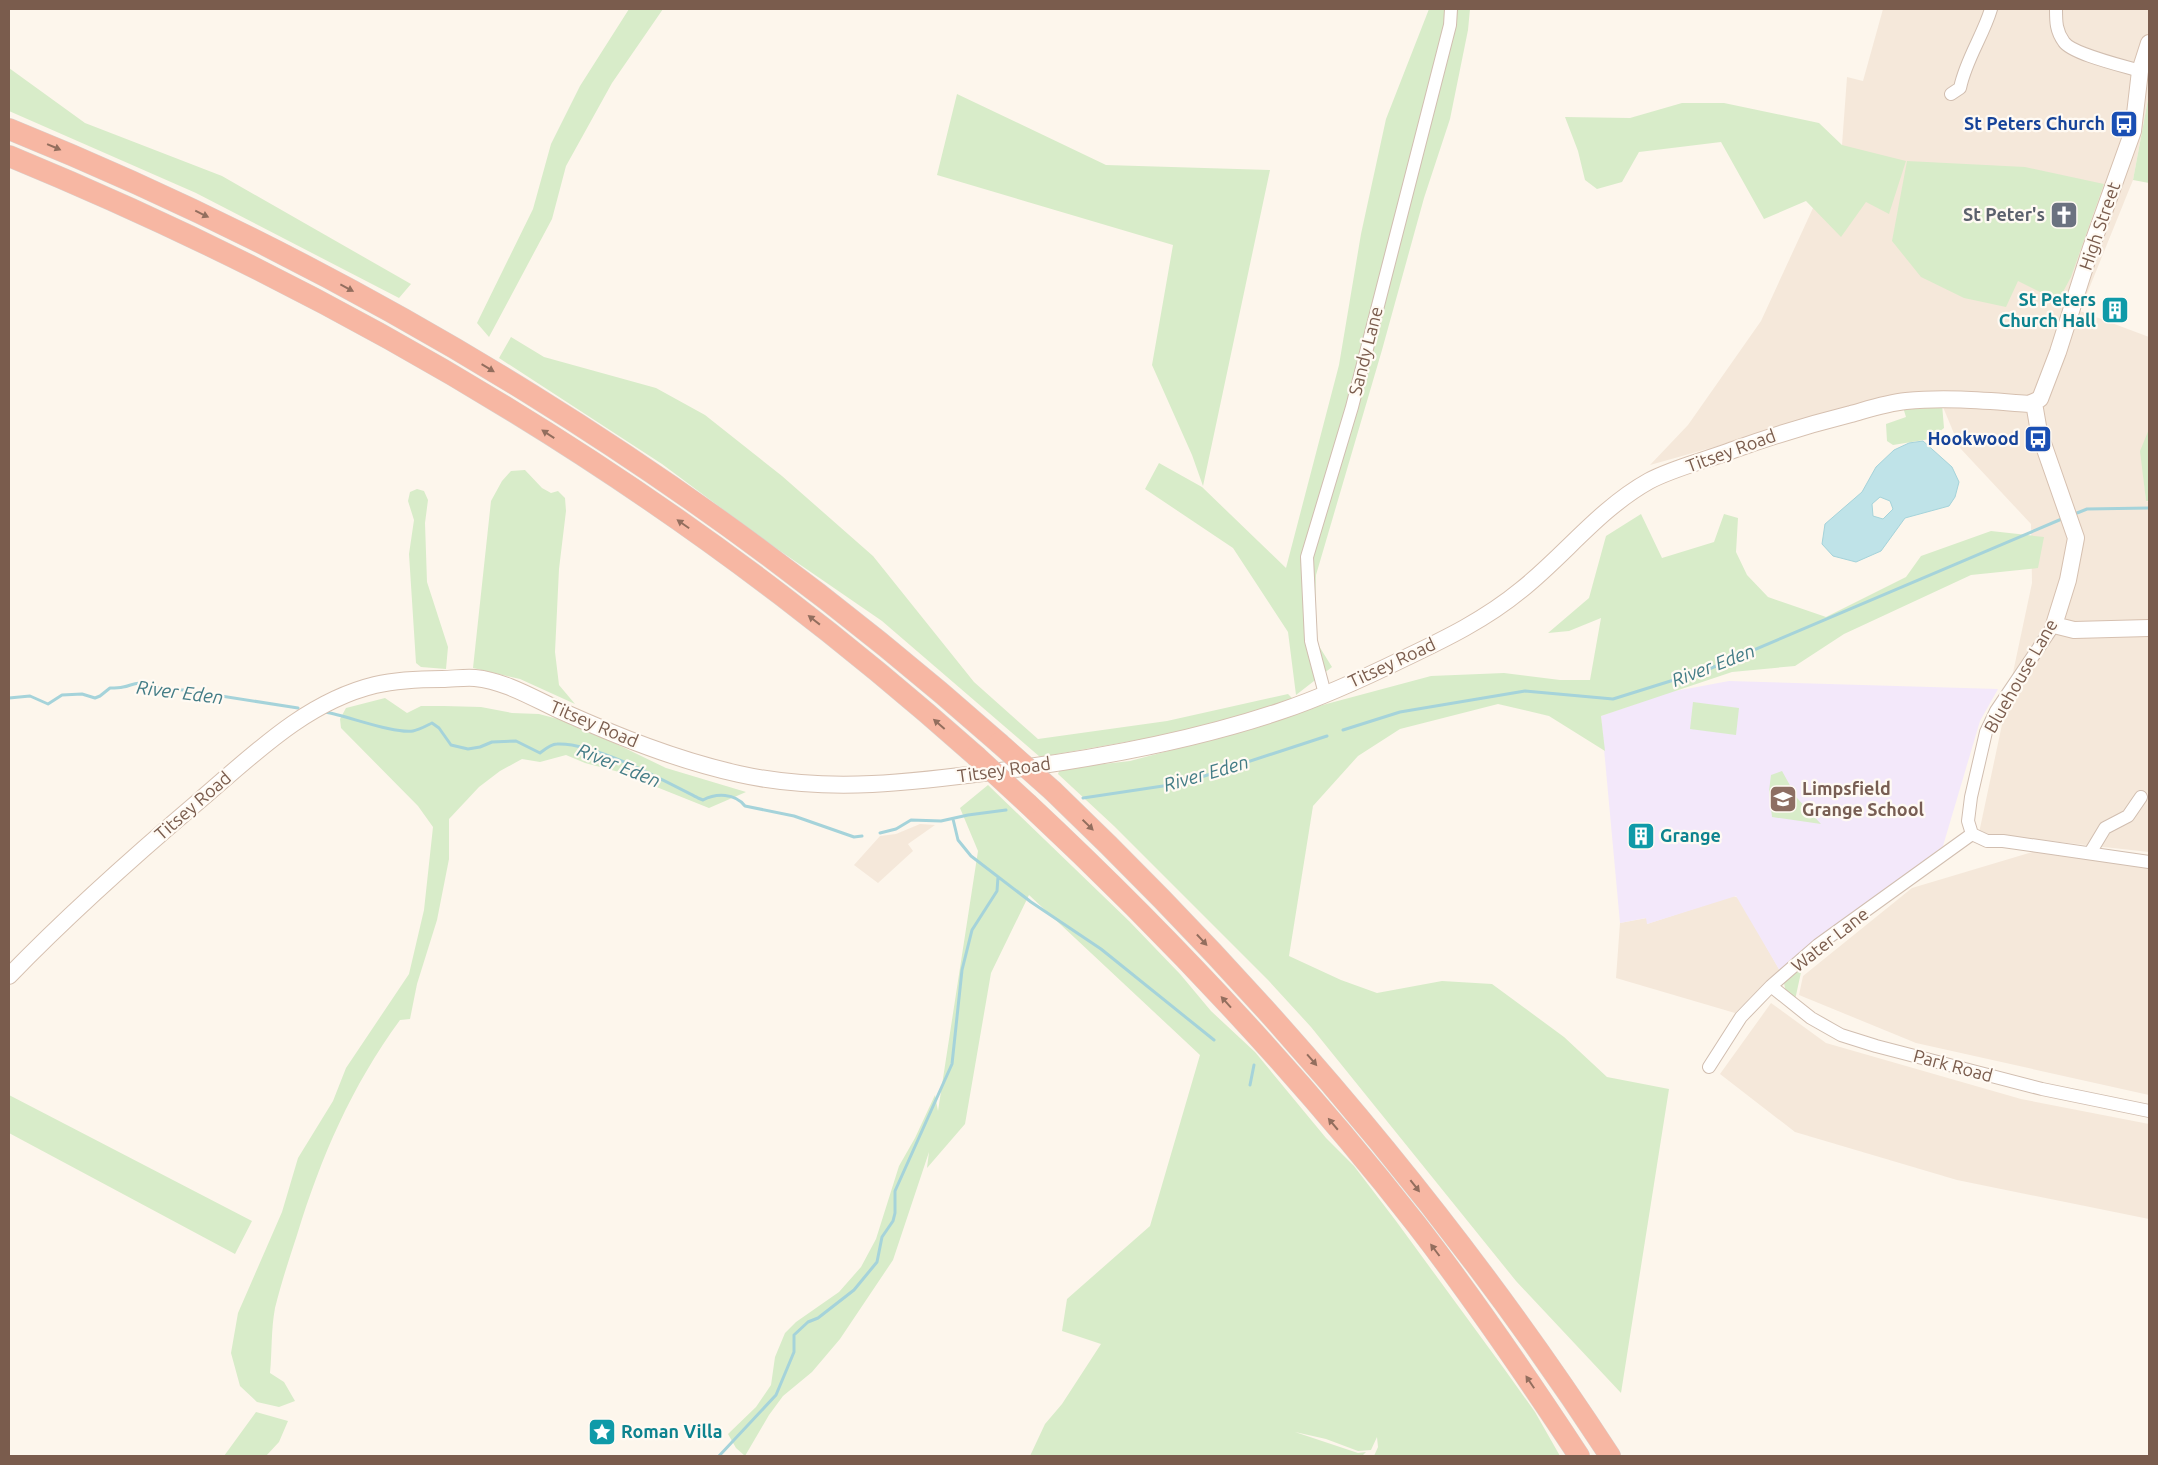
<svg xmlns="http://www.w3.org/2000/svg" width="2158" height="1465" viewBox="0 0 2158 1465" font-family="Ubuntu,sans-serif">
<style>
.residential{fill:#f5e8da}
.education{fill:#f3e8fa}
.green{fill:#d8ecc9}
.water{fill:#bfe3e8;stroke:#a5d3da;fill-rule:evenodd}
.lines{fill:none;stroke-linecap:round;stroke-linejoin:round}
.stream{stroke:#a5d3da;stroke-width:3}
.street-casing{stroke:#d1beb0;stroke-width:14}
.secondary-casing{stroke:#d6c0b0;stroke-width:18}
.highway-casing{stroke:#dad1cd;stroke-width:22}
.street{stroke:#fff;stroke-width:12}
.secondary{stroke:#fff;stroke-width:16}
.highway{stroke:#f7b7a3;stroke-width:21}
.highway-bridge-casing{stroke:#dad1cd;stroke-width:22;stroke-linecap:butt}
.highway-bridge{stroke:#f7b7a3;stroke-width:21}
.oneway{fill:#936e5e}
.labels{text-anchor:middle;stroke-width:4.5;stroke-linejoin:round;paint-order:stroke}
.transit-label{font-size:18px;font-weight:bold;fill:#164399;stroke:#fffaf3;text-anchor:end}
.worship-label{font-size:18px;font-weight:bold;fill:#5b616d;stroke:#fffaf3;text-anchor:end}
.street-label{font-size:18px;fill:#7a5c4d;stroke:#fffaf3}
.culture-label{font-size:18px;font-weight:bold;fill:#0d838f;stroke:#fffaf3;text-anchor:start}
.education-label{font-size:18px;font-weight:bold;fill:#785e54;stroke:#fffaf3;text-anchor:start}
.water-label{font-size:19px;font-style:italic;fill:#437c86;stroke:#fffaf3}
</style>
<rect width="100%" height="100%" fill="#fdf6ec"/>
<path class="residential" d="M1883,9h266v85l-16,86 -53,131 69,26v93l-8,22 5,49 3,1v350l-170,-19 53,-250 -1,-59 -71,-76 -22,-53 -49,3 -239,67 38,-40 73,-104 81,-176 5,-68 16,4z
M920,824l15,1 -27,19 5,7 -35,32 -24,-18 26,-29 16,-2z
M2036,851l113,15v229l-233,-52 -117,-48 4,-19 109,-88z
M1733,896l6,2 41,73 -20,17 -25,25 -119,-35 4,-55 27,-5v6z
M1771,1003l55,40 195,56 128,25v95l-192,-39 -162,-48 -75,-58z"/>
<path class="education" d="M1729,681l269,8 -18,32 -37,125 -163,125 -44,-75 -89,28 -1,-6 -26,5 -19,-207 69,-24z"/>
<path class="green" d="M629,9h34l-51,74 -46,83 -14,53 -63,118 -12,-14 56,-114 18,-65 29,-58z
M1429,9h41l-2,21 -18,89 -26,79 -42,152 -66,225 -2,63 18,29 -36,28 -8,-63 -55,-84 -88,-59 14,-26 43,24 84,81 53,-203 22,-131 25,-115z
M9,68l76,55 137,53 189,108 -12,14 -203,-105 -187,-82z
M957,94l149,71 164,5 -67,316 -11,-31 -40,-90 21,-120 -236,-70z
M2149,94v89l-16,-3z
M1682,103h42l95,20 23,22 64,16 -17,53 -23,-12 -25,35 -35,-36 -42,18 -43,-77 -82,10 -17,30 -25,7 -12,-9 -7,-29 -13,-34 65,1z
M1907,161l118,6 79,17 -33,93 -13,24 -40,-20 -12,26 -42,-9 -43,-21 -29,-36z
M511,337l33,20 112,31 49,27 77,61 91,80 101,126 64,57 129,-18 121,-27 6,6 -117,33 -137,24 -158,-136 -122,-84 -98,-73 -163,-106z
M1902,404h40l2,24 -14,11 -37,6 -6,-4 -1,-17 20,-7z
M2149,429v72h-3l-6,-50z
M525,470l17,18 9,5 7,-2 7,7 1,13 -7,58 -4,83 4,33 16,19 -55,-25 -47,-11 18,-167 11,-20 9,-10z
M417,489l7,2 4,9 -3,23 2,59 21,65 -2,22 -25,-2 -5,-4 -7,-109 5,-34 -6,-19 2,-9z
M1641,514l21,44 52,-16 10,-28 14,4 -2,34 11,23 21,22 58,20 80,-40 15,-21 70,-25 53,6 -6,31 -67,7 -127,59 -49,32 -63,6 -131,44 4,35 -56,-35 -51,-12 -98,25 -42,27 -45,50 -24,150 52,24 36,13 65,-12 50,3 72,53 43,40 62,12 -48,304 -105,-112 -205,-254 -43,-47 -154,-154 -56,-52 2,-5 70,-8 129,-34 45,-17 127,-34 73,-3 56,7h30l11,-62 -32,13 -21,2 41,-35 17,-62z
M385,698l22,15 14,-7h23l37,1 31,6 27,1 34,9 93,45 80,24 -37,16 -90,-36 -34,-9 -19,-8 -26,7 -18,-3 -22,12 -21,16 -30,32v40l-12,61 -20,64 -7,35 -10,1c-49,67 -79,137 -103,215 -8,24 -16,49 -22,73 -4,21 -3,44 -5,65l14,9 11,19 -16,6 -22,-5 -17,-16 -9,-33 7,-40 44,-101 16,-54 35,-57 13,-33 63,-94 15,-64 9,-83 -15,-21 -77,-78 -1,-9 6,-11z
M1693,702l46,6 -3,27 -46,-6z
M1782,771l15,27 24,26 -49,-7 -3,-26 2,-16z
M988,785l141,136 51,53 31,37 44,41 71,86 28,28 42,55 109,149 30,42 25,44h-186l4,-9 -1,-10 -6,13 -13,1 -32,-12 -31,-7 63,21 8,-1 -4,4h-332l15,-32 17,-20 39,-60 -39,-13 5,-32 83,-73 50,-171 -171,-160 -38,78 -26,151 -38,44 2,-16 -36,108 -53,79 -28,33 -29,24 -14,19 -24,41 -9,-8 -8,-14 28,-27 15,-22 4,-28 10,-24 11,-11 43,-30 22,-25 15,-28 23,-73 16,-28 20,-43 3,16 40,-260 -18,-43z
M1803,963l-8,37 -9,-7 -2,-10z
M9,1095l243,126 -17,33 -226,-121z
M256,1412l32,9 -9,21 -13,14h-42z"/>
<path class="water" d="M1923,441l29,26 7,15 -4,15 -6,9 -44,12 -24,33 -25,11 -23,-6 -11,-12 3,-20 37,-32 14,-25 18,-17 15,-7zM1880,497l10,4 3,8 -10,10 -10,-3 -1,-12z"/>
<g class="lines">
<path class="stream" d="M2077,513l10,-4 62,-1
M9,698l21,-2 18,8 14,-9 20,-1 13,4 5,-2 10,-8c4,0 9,0 13,-1 9,-1 15,-8 24,0l36,3 115,18
M325,712c23,4 69,22 88,19 6,-1 13,-5 19,-8l7,5 12,17 17,4 12,-2 12,-5 24,-1 24,12c5,-4 11,-9 17,-9 36,-2 108,37 141,54l5,2c13,-7 32,-7 42,6l49,10 60,21 8,-1
M1343,730l57,-18 125,-21 88,8 96,-30 355,-151
M1083,798l100,-15 144,-47
M953,819l5,21 13,16 60,46 70,47 113,91
M880,833l16,-4 15,-9 30,1 27,-6 38,-5
M1250,1085l4,-20
M719,1456l57,-61 18,-43v-17l14,-13 10,-4 36,-28 23,-28 5,-25 11,-16 2,-8v-22l57,-127 10,-94 10,-40 25,-39 1,-14"/>
<g class="street-casing">
<path id="street" d="M2056,9c0,13 0,22 8,33 8,12 60,24 76,29
M1951,94l9,-6c6,-29 23,-52 31,-79
M2054,625l-58,86 -10,21 -15,65 -3,24 4,13 15,7h16l146,21
M1325,694l-14,-53 -4,-84 45,-150 98,-382 1,-16
M2090,853l15,-25 23,-12 13,-19
M1771,986l40,32 30,17 35,11 166,43 107,22
M1709,1067l32,-50 30,-31 47,-41 154,-111"/>
</g>
<g class="secondary-casing">
<path id="secondary" d="M2034,403l5,29 37,106 -8,42 -14,45 20,5 75,-2
M9,976c60,-62 124,-119 190,-175 53,-45 106,-99 176,-116 22,-5 44,-6 67,-6 11,0 23,-2 33,-1 30,3 58,20 84,32 58,26 117,50 180,64 89,20 178,8 268,-4 92,-12 185,-29 274,-59 42,-14 83,-33 124,-53 40,-19 81,-39 116,-68 44,-35 78,-81 128,-109 24,-13 58,-21 84,-31 39,-14 78,-26 118,-36 18,-5 36,-11 55,-13 41,-4 82,0 123,3l11,-5 18,-47 33,-104 42,-117 7,-60 9,-28"/>
</g>
<g class="highway-casing">
<path id="highway" d="M9,129c361,146 698,355 990,614
M9,156c274,113 536,259 772,439 67,51 132,105 195,161
M1053,791c210,201 398,421 557,665
M1028,804c139,130 270,269 388,420 58,75 111,153 163,232"/>
</g>
<use href="#street" class="street"/>
<use href="#secondary" class="secondary"/>
<use href="#highway" class="highway"/>
<g class="highway-bridge-casing">
<path id="highway-bridge" d="M999,743l54,48
M976,756l52,48"/>
</g>
<use href="#highway-bridge" class="highway-bridge"/>
</g>
<defs><path id="oneway-solid" d="M-6-.8H1V-3.2L6.5 0L1 3.2V.8H-6Z" transform="scale(1.25)"/></defs>
<g class="oneway">
<use href="#oneway-solid" transform="translate(54 147) rotate(23)"/>
<use href="#oneway-solid" transform="translate(202 214) rotate(26)"/>
<use href="#oneway-solid" transform="translate(347 288) rotate(28)"/>
<use href="#oneway-solid" transform="translate(488 368) rotate(31)"/>
<use href="#oneway-solid" transform="translate(548 434) rotate(-147)"/>
<use href="#oneway-solid" transform="translate(683 524) rotate(-145)"/>
<use href="#oneway-solid" transform="translate(814 620) rotate(-142)"/>
<use href="#oneway-solid" transform="translate(939 724) rotate(-139)"/>
<use href="#oneway-solid" transform="translate(1088 825) rotate(44)"/>
<use href="#oneway-solid" transform="translate(1202 940) rotate(47)"/>
<use href="#oneway-solid" transform="translate(1226 1002) rotate(-132)"/>
<use href="#oneway-solid" transform="translate(1312 1060) rotate(49)"/>
<use href="#oneway-solid" transform="translate(1333 1124) rotate(-130)"/>
<use href="#oneway-solid" transform="translate(1415 1186) rotate(52)"/>
<use href="#oneway-solid" transform="translate(1435 1250) rotate(-127)"/>
<use href="#oneway-solid" transform="translate(1530 1382) rotate(-124)"/>
</g>
<defs>
<g id="bus-square" transform="scale(1.4375)"><rect x="-9" y="-9" width="18" height="18" rx="4" fill="#1a4fb4" stroke="#fffaf3"/><path d="M-5-6H5V4H4V6H2V4H-2V6H-4V4H-5ZM-3.5-4V0h7V-4ZM-3.5 1.2v1.5H-2V1.2ZM2 1.2v1.5H3.5V1.2Z" fill="#fff"/></g>
<g id="church-square" transform="scale(1.4375)"><rect x="-9" y="-9" width="18" height="18" rx="4" fill="#6b7280" stroke="#fffaf3"/><path d="M-1.2-6h2.4v3.5h3.3v2.4h-3.3V6h-2.4V-.1h-3.3v-2.4h3.3Z" fill="#fff"/></g>
<g id="building-square" transform="scale(1.4375)"><rect x="-9" y="-9" width="18" height="18" rx="4" fill="#0f9aa8" stroke="#fffaf3"/><path d="M-4-6H4V6H1V3H-1V6H-4ZM-2.5-4.3h1.7v1.8h-1.7ZM.8-4.3h1.7v1.8H.8ZM-2.5-1h1.7V.8h-1.7ZM.8-1h1.7V.8H.8Z" fill="#fff"/></g>
<g id="school-square" transform="scale(1.4375)"><rect x="-9" y="-9" width="18" height="18" rx="4" fill="#8d6e63" stroke="#fffaf3"/><path d="M0-5L7-2L0 1L-7-2ZM-4 1L0 2.5L4 1V4Q0 6-4 4Z" fill="#fff"/></g>
<g id="sight-square" transform="scale(1.4375)"><rect x="-9" y="-9" width="18" height="18" rx="4" fill="#0f9aa8" stroke="#fffaf3"/><path d="M0-6L1.8-2.2L6-1.7L2.9 1.2L3.7 5.4L0 3.3L-3.7 5.4L-2.9 1.2L-6-1.7L-1.8-2.2Z" fill="#fff"/></g>
</defs>
<g fill-rule="evenodd">
<use href="#bus-square" x="2124" y="124"/>
<use href="#church-square" x="2064" y="215"/>
<use href="#building-square" x="2115" y="310"/>
<use href="#bus-square" x="2038" y="439"/>
<use href="#school-square" x="1783" y="799"/>
<use href="#building-square" x="1641" y="836"/>
<use href="#sight-square" x="602" y="1432"/>
</g>
<g class="labels">
<g class="transit-label">
<text x="2105" y="130">St Peters Church</text>
<text x="2019" y="445">Hookwood</text>
</g>
<g class="worship-label">
<text x="2045" y="221">St Peter's</text>
</g>
<g class="street-label">
<text transform="translate(2100 226) rotate(-71)" y="6">High Street</text>
<text transform="translate(1366 351) rotate(-76)" y="6">Sandy Lane</text>
<text transform="translate(1731 451) rotate(-20)" y="6">Titsey Road</text>
<text transform="translate(1392 663) rotate(-25)" y="6">Titsey Road</text>
<text transform="translate(2021 676) rotate(-60)" y="6">Bluehouse Lane</text>
<text transform="translate(594 724) rotate(23)" y="6">Titsey Road</text>
<text transform="translate(1004 770) rotate(-8)" y="6">Titsey Road</text>
<text transform="translate(193 806) rotate(-41)" y="6">Titsey Road</text>
<text transform="translate(1830 940) rotate(-38)" y="6">Water Lane</text>
<text transform="translate(1953 1066) rotate(15)" y="6">Park Road</text>
</g>
<g class="culture-label">
<text x="2096" y="306" text-anchor="end">St Peters<tspan x="2096" dy="21">Church Hall</tspan></text>
<text x="1660" y="842">Grange</text>
<text x="621" y="1438">Roman Villa</text>
</g>
<g class="education-label">
<text x="1802" y="795">Limpsfield<tspan x="1802" dy="21">Grange School</tspan></text>
</g>
<g class="water-label">
<text transform="translate(1713 665) rotate(-21)" y="7">River Eden</text>
<text transform="translate(180 692) rotate(7)" y="7">River Eden</text>
<text transform="translate(619 765) rotate(22)" y="7">River Eden</text>
<text transform="translate(1206 773) rotate(-16)" y="7">River Eden</text>
</g>
</g>
<rect width="2158" height="1465" fill="none" stroke="#7a5c4d" stroke-width="20"/>
</svg>
